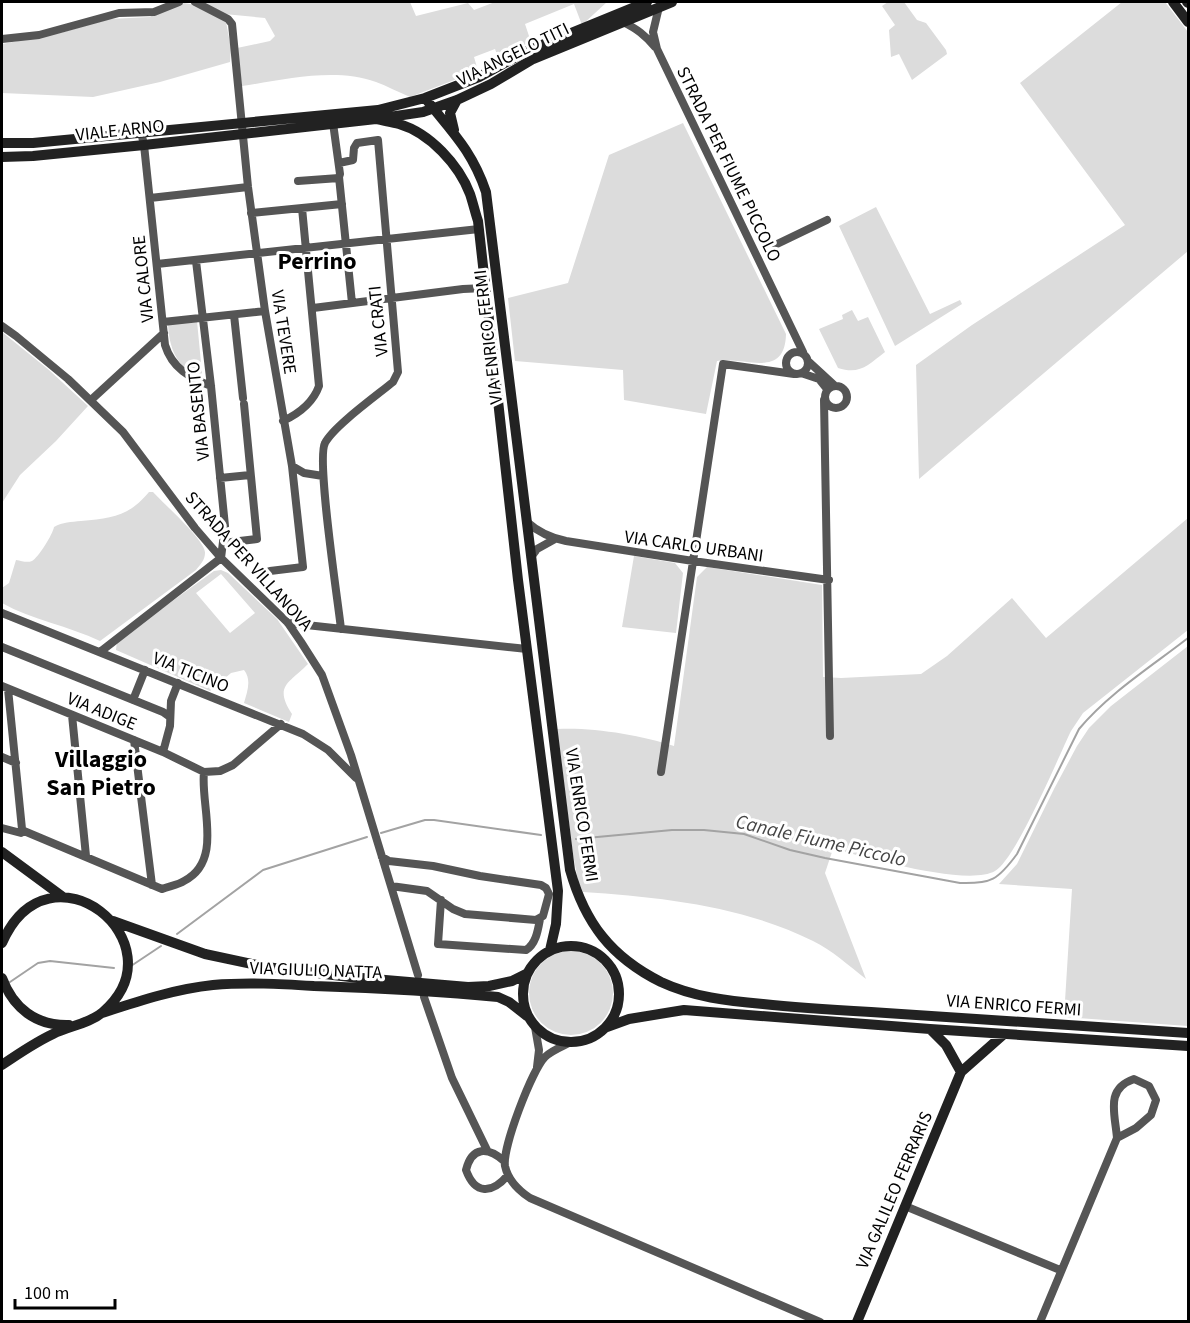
<svg xmlns="http://www.w3.org/2000/svg" width="1190" height="1323" viewBox="0 0 1190 1323" font-family="'Source Sans 3',sans-serif">
<style>
.green{fill:#dcdcdc;fill-rule:evenodd}
.lines{fill:none;stroke-linecap:round;stroke-linejoin:round}
.stream{stroke:#a3a3a3;stroke-width:2}
.street{stroke:#555;stroke-width:8}
.secondary{stroke:#222;stroke-width:10}
.labels{text-anchor:middle;stroke-width:6;stroke-linejoin:round;paint-order:stroke}
.street-label{font-size:18px;fill:#000;stroke:#fff}
.water-label{font-size:20px;font-style:italic;fill:#444;stroke:#fff}
.district-label{font-size:24px;font-weight:bold;fill:#000;stroke:#fff}
</style>
<rect width="100%" height="100%" fill="#fff"/>
<path class="green" d="M203,2h207l6,14 52,-13 6,7 21,-8h112l-25,23 -8,-21 -49,20 6,18 -33,15 -3,-8 -21,8 4,14 -68,26c-12,-5 -23,-11 -34,-15 -42,-15 -92,-2 -134,4l-5,-38 33,-7 5,-5 -10,-18 -41,-4z
M888,2h16l13,18 9,3 20,27 1,4 -35,26 -13,-26 -8,3 -2,-27 6,-5 -13,-19z
M1122,2h43l23,30v219l-269,228 -3,-114 56,-40 153,-100 -105,-142z
M184,3l11,2 31,17 5,26 -1,14 -70,20 -67,15 -91,-4v-49l58,-11 49,-14 41,-2 12,-7z
M683,123l103,211c-1,46 -42,22 -69,27l-11,53 -82,-14 -1,-30 -108,-9 -7,-63 60,-15 41,-128z
M876,207l54,107 30,-14 2,4 -67,42 -56,-120z
M852,310l6,11 10,-4 17,35c-17,13 -25,23 -47,16l-19,-39 24,-10 -1,-4z
M197,321l5,52 -2,2c-24,-6 -31,-29 -32,-51z
M2,332l47,38 39,36 -32,35 -36,34 -18,28z
M149,492h4c10,11 53,49 52,61 0,7 -5,12 -9,17l-96,71c-31,-15 -68,-21 -98,-38v-15l7,-5 7,-23c6,1 11,3 16,1 6,-3 21,-27 22,-34 9,-5 17,-5 27,-6 31,-3 47,-4 68,-29z
M1188,518v112l-105,83 -12,18c-13,27 -55,128 -76,140 -28,16 -129,-14 -162,-22l-8,24 41,106c-17,-13 -34,-29 -53,-38 -70,-35 -153,-44 -230,-49l-5,-11 -5,-27 -16,-125c35,-2 84,6 117,17l23,-169 10,-10 115,18 1,92 18,1 80,-4 26,-18 65,-58 34,40z
M634,556l41,7 8,10 -7,60 -54,-6z
M221,570l7,3 49,46 31,45c-18,19 -35,21 -16,50l-3,8 -45,-19c3,-11 8,-23 0,-33l-13,3 -21,18 -94,-41 1,-9 97,-70zM221,574l34,39 -25,20 -34,-40z
M1188,646v380l-124,-9 8,-128 -73,-5 18,-20 37,-75 23,-43 12,-18 22,-22z
M529 993a42 42 0 1 1 84 0a42 42 0 1 1-84 0Z"/>
<g class="lines">
<path class="stream" d="M381,833l44,-13h9l107,15
M576,839l96,-9h32l40,4 46,16 35,8 135,25c31,1 38,-3 57,-29l62,-125c30,-36 73,-63 109,-91
M177,934l86,-64 104,-33
M131,966l30,-20
M10,982l28,-19 12,-2 64,7"/>
<path class="street" d="M195,2l33,17 4,5 16,163 17,124 27,155 12,7 19,3
M659,7l-6,25 4,17 146,303
M623,22c14,7 22,13 32,25
M2,39l37,-4 80,-22 35,-1 25,-10
M333,123l7,51 -1,3 13,126
M141,132l3,13 21,200c7,23 25,33 46,41
M339,163l14,-3 1,-12 3,-5 21,-3 20,232 -5,10c-17,14 -59,44 -68,61 -9,16 13,158 16,186
M298,181l41,-3
M150,198l98,-11
M251,213l91,-9
M775,245l52,-25
M196,261l15,125 14,140 -4,32
M157,264l322,-35
M313,308l150,-19 22,-1
M234,315l9,83
M163,322l102,-11
M2,326l14,10 52,43 55,53 72,96 26,30 67,65 13,19 21,33 29,80 67,220
M786 363a11 11 0 1 1 22 0a11 11 0 1 1-22 0Z
M809,362l25,23
M801,373l18,6 8,10
M825 397a11 11 0 1 1 22 0a11 11 0 1 1-22 0Z
M91,400l73,-67
M824,400l6,336
M283,421c15,-7 30,-18 36,-35l-17,-178
M220,478l30,-3
M527,522c11,10 24,16 39,19l127,20 136,19
M223,543l34,-4 -13,-135
M531,557l6,-8 18,-10
M270,571l33,-4 -11,-101
M2,613l301,121 25,16 28,28
M288,623l239,26
M2,647l161,65 7,5
M100,652l121,-94
M2,686l161,66 41,20 16,-1 13,-6 48,-41
M8,689l14,140 2,2
M133,700l12,-30
M72,715l14,141
M134,740l18,145
M163,752l7,-26 1,-25 7,-18
M2,757l14,6
M661,772l62,-408 71,10
M2,828l19,5 3,-2 138,58c7,-3 16,-4 22,-8 40,-20 16,-76 20,-109
M382,857l7,4 44,5 47,10 61,9 5,3 3,6 -6,22 -7,4 -71,-6 -12,-5 -26,-18 -36,-5
M441,900l-3,44 88,6c10,-6 12,-20 14,-31
M424,997l28,81 35,72
M535,1027l4,23 -2,17
M569,1043c-8,4 -18,8 -24,14 -13,13 -43,91 -40,109 3,14 13,24 25,32l290,124
M504,1161c-16,-14 -32,-15 -38,9 9,25 26,24 42,5
M905,1206l155,64
M1040,1322l77,-184c-2,-25 -12,-49 17,-59l15,7 7,14 -5,15 -15,13 -19,10"/>
<path class="secondary" d="M1173,2l15,20
M1187,2l1,1
M425,98c26,33 47,52 61,94l84,678c15,53 41,87 91,112 32,15 67,19 102,22 36,4 72,6 108,8 106,7 212,14 317,21
M376,119c8,2 16,3 23,5 31,9 60,41 71,70 3,9 5,18 8,27l40,359 40,311 -2,33 -6,26
M454,130l-4,-17 7,-13
M2,143h31l345,-33 47,-12 54,-21 46,-25 122,-50
M2,157l31,-1 111,-11 232,-26 47,-7 34,-12 34,-16 42,-25 139,-57
M2,852l61,45
M113,921l92,33 61,13 84,10 118,10 21,-1 23,-5 14,-7
M2,943c47,-108 181,0 101,69 -14,12 -34,14 -50,22 -19,9 -35,20 -51,31
M523 994a48 48 0 1 1 96 0a48 48 0 1 1-96 0Z
M2,978c11,30 34,48 67,47
M102,1013c37,-12 73,-24 111,-28 34,-3 68,-1 101,1 62,2 123,5 184,11l11,5 18,14
M607,1027l22,-8 55,-9 246,19 258,17
M930,1029l16,16 15,27
M857,1322l104,-250 43,-38"/>
</g>
<g class="labels">
<g class="street-label">
<text transform="translate(513 54) rotate(-26)" y="6">VIA ANGELO TITI</text>
<text transform="translate(120 130) rotate(-6)" y="6">VIALE ARNO</text>
<text transform="translate(729 164) rotate(64)" y="6">STRADA PER FIUME PICCOLO</text>
<text transform="translate(143 279) rotate(-96)" y="6">VIA CALORE</text>
<text transform="translate(378 321) rotate(-96)" y="6">VIA CRATI</text>
<text transform="translate(284 332) rotate(81)" y="6">VIA TEVERE</text>
<text transform="translate(488 337) rotate(-97)" y="6">VIA ENRICO FERMI</text>
<text transform="translate(198 411) rotate(-96)" y="6">VIA BASENTO</text>
<text transform="translate(694 546) rotate(8)" y="6">VIA CARLO URBANI</text>
<text transform="translate(249 561) rotate(48)" y="6">STRADA PER VILLANOVA</text>
<text transform="translate(191 672) rotate(22)" y="6">VIA TICINO</text>
<text transform="translate(102 711) rotate(22)" y="6">VIA ADIGE</text>
<text transform="translate(582 815) rotate(81)" y="6">VIA ENRICO FERMI</text>
<text transform="translate(316 970) rotate(2)" y="6">VIA GIULIO NATTA</text>
<text transform="translate(1014 1005) rotate(4)" y="6">VIA ENRICO FERMI</text>
<text transform="translate(894 1190) rotate(-67)" y="6">VIA GALILEO FERRARIS</text>
</g>
<g class="water-label">
<text transform="translate(821 840) rotate(13)" y="7">Canale Fiume Piccolo</text>
</g>
<g class="district-label">
<text x="317" y="269">Perrino</text>
<text x="101" y="767">Villaggio<tspan x="101" dy="28">San Pietro</tspan></text>
</g>
</g>
<rect width="1190" height="1323" fill="none" stroke="#000000" stroke-width="6"/>
<path d="M15 1299v9h100v-9" fill="none" stroke="#000000" stroke-width="3"/>
<text x="24" y="1299" font-size="18" fill="#000000" stroke="#ffffff" stroke-width="4.5" paint-order="stroke">100 m</text>
</svg>
